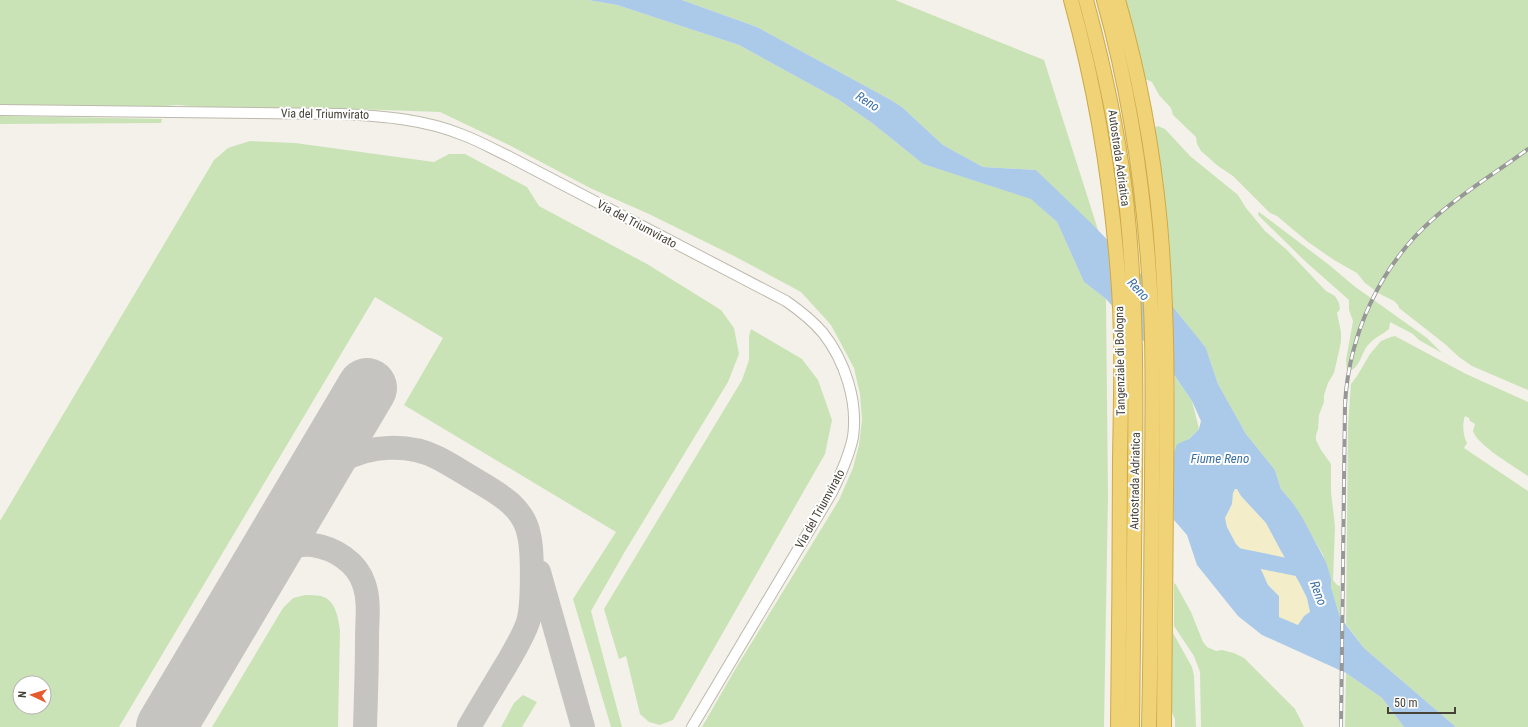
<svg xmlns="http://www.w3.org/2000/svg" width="1528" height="727" viewBox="0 0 1528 727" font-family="'Roboto Condensed',sans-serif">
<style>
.green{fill:#cae3b6;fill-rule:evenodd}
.sand{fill:#f3eec9}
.water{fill:#abcae9;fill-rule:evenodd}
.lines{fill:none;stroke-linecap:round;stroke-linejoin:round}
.river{stroke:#abcae9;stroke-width:16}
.taxiway{stroke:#c5c4c0;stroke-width:24}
.runway{stroke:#c5c4c0;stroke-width:60}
.minor-casing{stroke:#bdb9ac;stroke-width:12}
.highway-casing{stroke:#cea948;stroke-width:16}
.minor{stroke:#fff;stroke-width:10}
.highway{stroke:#f0d377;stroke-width:14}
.rail-casing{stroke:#979797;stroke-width:4}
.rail{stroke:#fff;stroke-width:2.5;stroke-dasharray:8;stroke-linecap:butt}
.labels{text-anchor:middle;stroke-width:4;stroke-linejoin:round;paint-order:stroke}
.street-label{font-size:12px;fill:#464238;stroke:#fff}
.water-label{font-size:13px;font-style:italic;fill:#3b70a7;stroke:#fff}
</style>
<rect width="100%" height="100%" fill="#f3f1e9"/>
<path class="green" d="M0,0h588l29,5 122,40 100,55 33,23 51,41 108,34 26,24 27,60 22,17 2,197 -4,231h-402l31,-54 106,-173 14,-32 6,-23 3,-25 -2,-26 -6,-26 -23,-43 -30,-33 -67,-36 -85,-42 -59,-26 -81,-43 -69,-33 -85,-3h-124l-54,-4 -25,2 -152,-1z
M682,0h213l149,60 55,173 -63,-63 -53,-3 -40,-22 -41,-38 -11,-7 -134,-73z
M1126,0h402v390l-56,-24 -13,-9 -14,-13 -46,-36 -1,-3 -4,-4 -14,-7 -15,-11 -8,-10 -23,-13 -26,-18 -31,-26 -7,-3 -37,-37 -15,-10 -17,-15 -4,-7 -1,-7 -23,-22 -2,-7 -12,-13 -7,-13 -7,-3z
M0,116h3l159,3 -1,4 -161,1z
M1158,126l7,3 25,27 48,39 8,13 19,23 23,20 38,40 9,5 4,7 1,6 -3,4 4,19v10l-7,31 -6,10 -4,12v7l-5,13 -1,14 -2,6v5l5,10 10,14v28l4,34 -2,54 4,5 3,1v31l-9,-30v-9l-8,-23 -30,-52 -12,-14 -6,-19 -29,-36 -17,-30 -11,-20 -12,-36 -33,-41 -4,-70 -8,-67 -7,-42z
M250,141l45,2 139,19 15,-8h16l62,33 12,19 108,58 74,46 13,18 5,26 -11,28 -104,171 -33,58 31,116h-11l-38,-128 43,-67 -212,-127 39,-67 -68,-41 -256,430h-119v-206l214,-361 14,-12zM20,683h24v24h-24z
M1259,212l69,52 26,22 73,52 15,15 -23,-13 -6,-6 -23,-12 -1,7c-7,6 -14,8 -21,16 -7,8 -8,25 -21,26l-1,-11 7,-39 -4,-11v-10l-43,-38 -47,-46 -1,-3z
M751,329l51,30 16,21 14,40 -7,34 -152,266 -13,5 -11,-3 -9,-8 -14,-58 -7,3 -15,-50 138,-229 7,-20v-24z
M1395,336l71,38 62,28v74c-13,-9 -51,-31 -55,-45l2,-7 -5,-3 -1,-3 -4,-2c-3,8 -2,20 2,27l-3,5 64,43v236h-72l-92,-79 -18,-24 2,-199 3,-41 6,-8 13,-22 11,-13 10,-4z
M1175,376l17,25 7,28 -25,24z
M1175,583l16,29 12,30 4,5 9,4 6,-1 12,3 10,5 51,51 9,18h-103l-1,-55 -6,-16 -20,-30v-41z
M305,595c5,0 11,0 16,1 15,4 17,22 19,34l-2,97h-126l71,-119 10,-10z
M1173,633l19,34 2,9 2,51h-21v-8l-3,-7 -1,-59z
M1346,673l36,25 22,29h-59z
M523,695l14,7 -15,25h-21l13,-24z"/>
<path class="sand" d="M1235,489h2l4,7 25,27 33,59 8,16 3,14 -6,4 -6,9 -19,-8v-21l-11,-11 -9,-20 -4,-5 -9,-6 -10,-10 -9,-17 -2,-9 7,-14 1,-11z"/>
<path class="water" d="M588,0h94l75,27 134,73 11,7 41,38 40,22 53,3 54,52 83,85 26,32 7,9 12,36 28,50 29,36 6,19 12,14 9,14 24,45 5,16v9l9,30 24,31 92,79h-52l-22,-29 -36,-25 -84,-38 -24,-19 -41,-51 -10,-30 -13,-15v-67l3,-9 12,-5 10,-10 2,-8 -9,-20 -17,-25 -69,-77 -22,-17 -27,-60 -26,-23 -108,-35 -51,-41 -33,-23 -100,-55 -122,-40zM1235,489h2l4,7 25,27 15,28 18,31 8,16 3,14 -6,4 -6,9 -19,-8v-21l-11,-11 -9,-20 -4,-5 -9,-6 -10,-10 -9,-17 -2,-9 7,-14 1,-11z"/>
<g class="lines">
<path class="river" d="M1233,555l78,16v2"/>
<path class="taxiway" d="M305,492c11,-12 22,-23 37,-31 27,-16 67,-18 96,-3 14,7 27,16 41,24 22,13 45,26 50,53 4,17 4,71 -1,87 -5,15 -14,29 -22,43 -12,20 -25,41 -37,62
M260,569c12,-16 32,-26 53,-24 21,3 44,17 51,39 6,17 3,36 3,54 0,30 -1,59 -2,89
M539,572l44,155"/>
<path class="runway" d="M166,727l201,-339"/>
<g class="minor-casing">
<path id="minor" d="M0,110l341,4c41,2 83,5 122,21 16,6 30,14 45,21l278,145c13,9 26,19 37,32 22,28 35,68 30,104 -4,20 -13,39 -22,57l-139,233"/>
</g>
<g class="highway-casing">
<path id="highway" d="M1071,0c25,90 40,182 47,275 5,61 3,123 2,184 0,89 -1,179 -2,268
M1086,0c17,63 31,126 39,191 11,94 11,188 10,282 -1,85 -2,169 -3,254
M1104,0c28,100 42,204 47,308 3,61 1,123 1,184 -1,78 -1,157 -3,235
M1118,0c21,73 35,148 42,224 8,90 7,181 6,271 -1,78 -1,155 -2,232"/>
</g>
<use href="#minor" class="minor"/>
<use href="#highway" class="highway"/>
<g class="rail-casing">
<path id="rail" d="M1341,727l4,-323c4,-70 35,-138 88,-185 29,-26 64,-47 95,-70"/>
</g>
<use href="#rail" class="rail"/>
</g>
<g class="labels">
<g class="street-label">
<text transform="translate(325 114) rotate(1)" y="4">Via del Triumvirato</text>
<text transform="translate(1119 158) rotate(82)" y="4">Autostrada Adriatica</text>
<text transform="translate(637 224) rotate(28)" y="4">Via del Triumvirato</text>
<text transform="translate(1120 361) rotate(-91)" y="4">Tangenziale di Bologna</text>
<text transform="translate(1135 481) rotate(-89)" y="4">Autostrada Adriatica</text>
<text transform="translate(820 509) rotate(-61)" y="4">Via del Triumvirato</text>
</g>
<g class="water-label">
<text transform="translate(868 101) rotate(32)" y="5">Reno</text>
<text transform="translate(1139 289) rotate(47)" y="5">Reno</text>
<text x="1220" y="463">Fiume Reno</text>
<text transform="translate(1319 593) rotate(69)" y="5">Reno</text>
</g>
</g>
<g transform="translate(32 695) rotate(274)"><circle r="19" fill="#ffffff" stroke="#b5b3af"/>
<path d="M0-3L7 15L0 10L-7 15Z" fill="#e55b2e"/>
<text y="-6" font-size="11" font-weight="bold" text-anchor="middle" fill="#464238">N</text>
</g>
<path d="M1388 707v6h67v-6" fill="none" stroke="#464238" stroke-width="2"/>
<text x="1394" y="707" font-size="12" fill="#464238" stroke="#ffffff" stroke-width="3" paint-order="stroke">50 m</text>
</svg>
